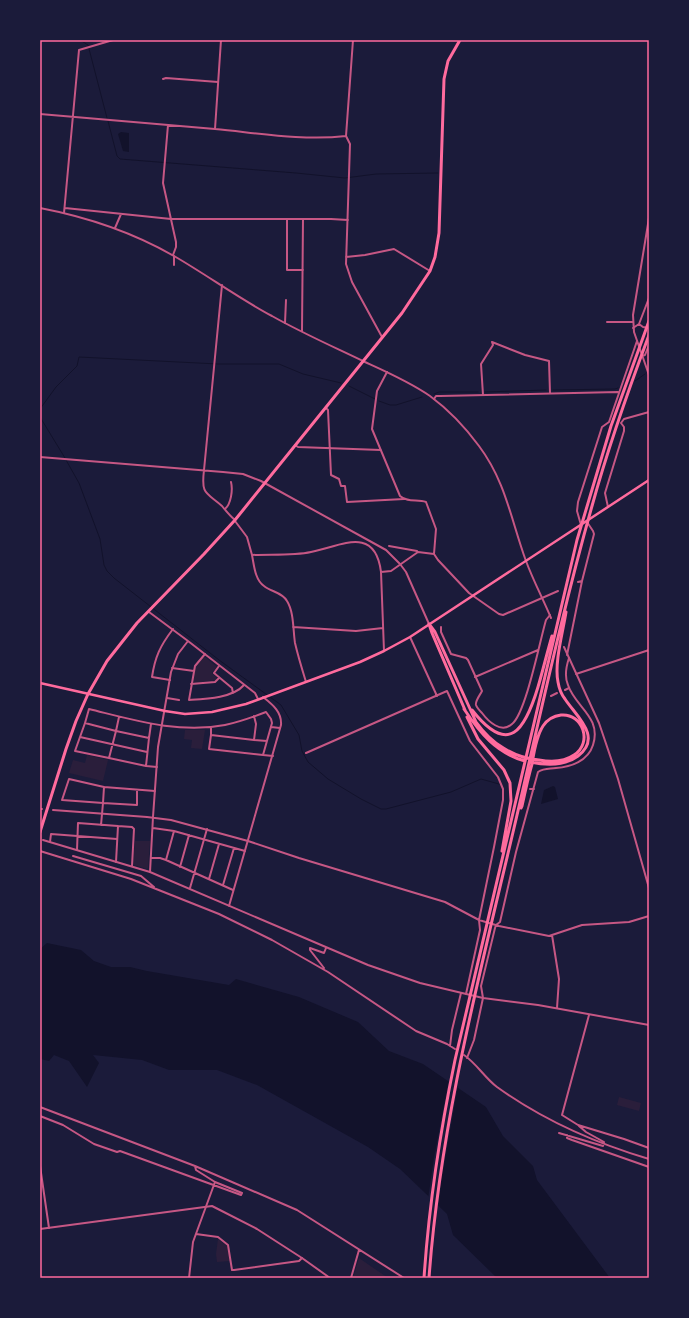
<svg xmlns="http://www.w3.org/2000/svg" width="689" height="1318" viewBox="0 0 689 1318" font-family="Signika,sans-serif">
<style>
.green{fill:#2a1e3b}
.water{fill:#12122b}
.pier{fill:#1b1b3a}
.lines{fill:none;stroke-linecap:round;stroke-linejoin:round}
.stream{stroke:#12122b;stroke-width:1}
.minor{stroke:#c65784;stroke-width:2}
.tertiary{stroke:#c65784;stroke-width:2}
.secondary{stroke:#ff6b9d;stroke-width:2.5}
.primary{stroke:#ff6b9d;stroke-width:3}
.motorway{stroke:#ff6b9d;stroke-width:3}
.neatline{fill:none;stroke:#ff6b9d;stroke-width:1.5}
</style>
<rect width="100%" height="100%" fill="#1b1b3a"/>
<path class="green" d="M205,657l11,9v2l-4,5 4,4v3l-21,3 -2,-2 3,-15 7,-8z
M185,730h20l-3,19 -11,-1 1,-8 -8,-1z
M87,755l21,5 -5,21 -34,-8 4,-13 12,3z
M135,841h15l-2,27 -1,1 -13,-4 -1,-2z
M619,1097l22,6 -2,8 -22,-6z
M218,1239l10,8 2,14 -13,1 -1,-8z
M359,1258l29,20h-35z"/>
<path class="water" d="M121,132l8,1v19l-6,-1 -5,-17z
M553,786l2,1 3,12 -17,5 3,-14z
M47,943l34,7 13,11 17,6h19l17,4 82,14 7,-6 63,18 59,25 31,29 34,13 63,43 17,29 30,30 4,14 73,98h-113l-44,-43 -6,-21 -47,-45 -32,-22 -111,-62 -40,-15h-48l-27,-10 -49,-5 6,8 -12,24 -18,-26 -15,-6 -5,6 -9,-2v-110z"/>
<path class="pier" d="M449,1079l9,6 -16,91 -4,32 -10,-9 6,-41z"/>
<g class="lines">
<path class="stream" d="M80,40l8,5 19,73
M108,121l9,35 3,3 176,14 49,5 31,-4 62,-1
M635,381l10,-7
M349,386l26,13
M553,390l62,-1 3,-1
M485,392l61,-2
M434,394l5,-2h39
M379,401l11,4h6l26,-8
M40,409l16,-22 21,-21 2,-9 139,7h61l24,10 38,9
M40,417l25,41
M66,460l13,23 21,56 4,26 3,6 7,7 105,82 62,45 18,30 3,16 6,11 20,17 33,20 20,10h5l65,-17 30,-13 18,5"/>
<path class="minor" d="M221,40l-6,89c43,4 88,12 131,7
M353,40l-7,96 4,8 -4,120 6,18 30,55
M163,79l3,-1 52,4
M40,114l175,15
M168,125l-5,58 13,59v5l-3,8
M65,208l106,11h160l17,1
M64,213l15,-163 34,-10
M287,219v51h16
M115,228l6,-14
M346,257l19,-2 29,-6 36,22
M174,265v-9
M607,322h26
M285,323l1,-23
M639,324l4,3 6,1
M633,328l6,-4 10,-26
M302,331l1,-112
M642,356l3,-1 4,-10
M387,372l-10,19 -5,38 28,67c8,7 17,3 26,6l10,27 -2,25
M483,395l-2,-31 12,-19 -1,-3 33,13 24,6 1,32
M434,399l2,-3h4l178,-4
M326,408l2,2 3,65 8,4 2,7h4l2,16 57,-3
M295,445l3,2 83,3
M204,470l18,-185
M608,507l-3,-14 19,-62v-4l-3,-4 3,-4 25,-7
M225,509c6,-5 8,-19 6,-27
M235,521l12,16 5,18c18,-1 41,1 59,-3 28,-5 64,-28 70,20l3,79
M581,525l-4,-14 1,-9 24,-75 7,-5 28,-81
M389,546l28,5
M252,555c2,10 3,25 12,31 7,6 18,6 23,15 7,11 6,29 8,42 3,13 7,26 11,39
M381,572l10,-1 27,-19 16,2 4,6 31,33 30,21 4,1 55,-24
M578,582l4,-1
M293,627l63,4 27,-3
M441,627v5l10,22 15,4 2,2 14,31c-2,4 -7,10 -6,14 1,3 4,6 6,8 6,8 19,21 30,11 14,-11 28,-84 34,-104l4,-5
M410,637l27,59
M205,654l-10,12 -6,34c16,-1 44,-2 55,-15
M567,655l15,-74 12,-47 -1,-3 -6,-9
M219,666l-5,7 18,15 1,5
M172,668l22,3
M576,674l73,-24
M475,677l63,-27
M170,680l-18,-3c3,-20 8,-31 21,-48
M191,684l24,-2 4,-4
M565,690l4,-2
M551,696l6,-3
M167,698l12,2
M254,716l2,8 -2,16 13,1
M119,717l-3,14 -31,-8 4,-14c45,11 90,25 136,16 14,-3 28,-8 41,-13l5,7 1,4 -9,32 10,1
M85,723l-5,14 67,15
M211,727v8l43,5
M271,727l9,1
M211,735l-2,14 54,6
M80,737l-5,14 34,7
M149,738l2,-14
M306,753l141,-62 23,50 28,36 5,12v11l-9,47 -15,73 1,10 -14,64
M146,766l-37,-8 7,-27 33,7 -3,28 11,1
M530,789h4
M137,790v15l-34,-2 1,-16 51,4
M101,825l2,-22 -41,-3 7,-21 35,8
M153,828l21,3 71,20
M248,841l51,17 146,44 34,18 20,6 50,10 33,-11 47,-3 20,-6
M50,842l1,-8 66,5
M77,850l1,-27 40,3
M40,851l91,28 88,35 53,26 56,32 88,59 31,13 8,5
M73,856l68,20 13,11
M151,858h9l6,2 67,30
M166,860l8,-29
M116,862l2,-36 14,1 2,2 -2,37
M180,867l9,-32
M150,872l3,-55
M209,879l10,-35
M223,885l11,-37
M190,888l17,-59
M552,935l7,44 -2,29
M324,968l-14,-18v-2l14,5 2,-5
M589,1015l-27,100 16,10 46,14 25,9
M450,1046l2,-16 9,-37
M464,1055c13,9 21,23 33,32 46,33 98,56 152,72
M467,1058l7,-18 9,-42 -2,-12 14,-58 1,-3 4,-3 16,-70 22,-80c6,-4 11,-3 18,-4 15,-1 32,-7 37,-23 9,-28 -18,-38 -25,-60 -4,-9 -2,-18 1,-27
M40,1107l155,59 102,44 107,68
M40,1116l23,9 31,19 23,8 3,-1 121,44 1,-2 -27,-11
M559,1133l44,13 1,-4 -18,-10 -7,-6
M567,1135v3l5,2 77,27
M40,1166l9,62
M196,1234l22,3 10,8 4,25h2l65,-9 3,-3
M189,1278l4,-36 22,-60 -19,-12 -1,-4
M351,1278l8,-28"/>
<path class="tertiary" d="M40,208c47,9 92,24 134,48 33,19 64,42 98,60 30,17 62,31 93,46 22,10 45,20 65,34 19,14 35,31 49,50 27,36 32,74 47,115 7,19 17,38 25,57
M649,218l-16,97 1,17 15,43
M40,457l183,15 20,2 18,7 125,69 14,14 6,8 23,52
M204,470c-3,25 2,22 18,36 4,5 8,10 13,14
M149,612l39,29
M564,647l35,76 19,56 31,109
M40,809h2
M53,810l94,7 24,3 77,21
M153,817l5,-70 13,-75 7,-18 10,-13 67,52 3,6
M43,840l107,32 218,93 52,18 63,15 55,7 111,20
M229,906l52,-181c1,-13 -8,-20 -18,-28
M40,1229l172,-23 45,23 45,29 28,20"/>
<path class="secondary" d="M40,683l125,28 20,3 27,-2 34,-8 114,-42 24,-11 26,-14 239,-157"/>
<path class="primary" d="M40,832l26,-83 10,-28 12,-27 19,-33 30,-38 67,-69 31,-34 167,-207 28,-42 5,-14 4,-24 5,-154 4,-18 12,-21"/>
<path class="motorway" d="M429,624l6,8 41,90c15,21 37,36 63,38 11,2 25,2 35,-5 19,-12 9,-42 -13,-40 -8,1 -14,5 -18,11 -7,11 -9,26 -11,38 -4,14 -7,28 -10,42l-1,2
M429,624l3,9 33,77
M464,709c16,24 32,44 61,52
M472,710c37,47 53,20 66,-23 5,-17 9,-34 14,-51
M467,717l11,22 26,31 6,13 1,18 -9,50
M530,762c15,3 35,4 48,-6 25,-19 -2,-40 -13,-57 -4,-5 -6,-11 -7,-17 -4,-19 5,-50 8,-70
M424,1278c5,-74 16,-146 31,-218l122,-520 34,-114 38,-105
M429,1278c11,-153 50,-301 85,-450 25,-107 48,-216 78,-322 16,-58 36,-115 57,-171"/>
</g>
<rect width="689" height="1318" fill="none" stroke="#1b1b3a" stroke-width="82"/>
<rect x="41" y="41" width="607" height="1236" class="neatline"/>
</svg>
